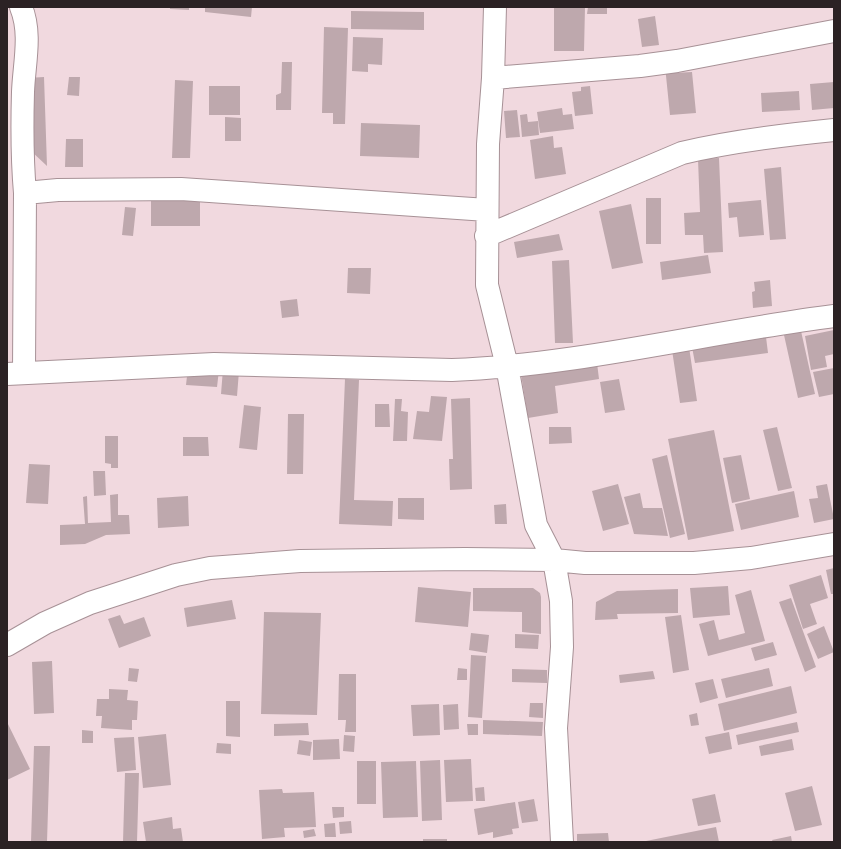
<svg xmlns="http://www.w3.org/2000/svg" width="841" height="849" viewBox="0 0 841 849" font-family="Ubuntu,sans-serif">
<style>
.building{fill:#bea8ad}
.lines{fill:none;stroke-linecap:round;stroke-linejoin:round}
.minor-casing{stroke:#a79196;stroke-width:24}
.minor{stroke:#fff;stroke-width:22}
</style>
<rect width="100%" height="100%" fill="#f1d9df"/>
<path class="building" d="M170,7h19v3l-19,-1z
M205,7h47l-1,10 -46,-5z
M554,7h31l-1,44h-30z
M588,7h19v7h-20z
M351,11l73,1v18l-73,-1z
M655,16l4,29 -17,2 -4,-28z
M324,27l24,1 -3,96h-12v-11h-11z
M353,37l30,1 -1,27 -14,-1v8l-16,-1z
M282,62h10l-1,48h-15v-15l5,-2z
M673,65l1,8 18,-1 4,41 -26,2 -5,-49z
M44,77l3,89 -17,-16 -3,-72z
M69,77h11l-1,19 -12,-1z
M175,80l18,1 -3,77h-18z
M834,82v26l-22,2 -2,-26z
M209,86h31v29h-31z
M590,86l3,28 -18,2 -3,-24 9,-1v-4z
M799,91l1,19 -38,2 -1,-19z
M562,108l1,7 9,-1 2,15 -34,4 -3,-21z
M517,110l3,27 -14,1 -2,-27z
M527,114l1,8 10,-1 1,14 -17,2 -2,-22z
M225,117l16,1v23h-16z
M361,123l59,2 -1,33 -59,-2z
M553,136l1,12 8,-1 4,27 -31,5 -5,-39z
M66,139h17v28h-18z
M719,158l4,94 -19,1 -1,-18h-18l-1,-22 16,-1 -2,-53z
M781,167l5,72 -16,1 -6,-71z
M646,198h15v46h-15z
M151,199h49v27h-49z
M761,200l3,35 -25,2 -2,-20 -8,1 -1,-15z
M631,204l12,59 -31,6 -13,-58z
M125,207l11,1 -3,28 -11,-1z
M559,234l4,16 -46,8 -3,-16z
M708,255l3,18 -49,7 -2,-18z
M569,260l4,83h-18l-3,-82z
M348,268h23l-1,26 -23,-1z
M770,280l2,26 -19,2 -1,-16 3,-1 -1,-9z
M297,299l2,17 -17,2 -2,-17z
M834,330v24l-9,2 2,11 -16,3 -6,-34z
M801,331l14,63 -17,4 -14,-63z
M766,337l2,16 -73,10 -3,-16z
M689,347l8,54 -17,2 -8,-53z
M597,363l2,16 -44,7 3,27 -30,5 -7,-44z
M188,367l31,3 -2,17 -31,-2z
M834,368v26l-15,3 -6,-25z
M223,369l16,2 -2,25 -16,-2z
M345,379l14,1 -5,120 39,1 -1,25 -53,-2z
M619,379l6,31 -20,3 -5,-31z
M431,396l16,1 -5,44 -29,-2 4,-28 12,1z
M470,398l2,91 -22,1 -1,-31h4l-2,-60z
M395,399h7l-1,12 7,1 -1,29h-14z
M375,404h14l1,23h-15z
M244,405l17,2 -4,43 -18,-2z
M288,414h16l-1,60h-16z
M549,427h22l1,16 -23,1z
M777,427l15,61 -14,3 -15,-61z
M714,430l20,101 -46,9 -20,-101z
M105,436h13v32h-7v-4l-6,-1z
M183,437h25l1,19h-26z
M667,455l18,79 -15,4 -18,-79z
M741,455l9,44 -18,4 -9,-45z
M29,464l21,1 -2,39 -22,-1z
M93,471h12l1,24 -12,1z
M618,484l11,40 -26,7 -11,-40z
M827,484l7,35 -20,4 -5,-24 9,-1 -2,-12z
M794,491l5,26 -58,13 -6,-26z
M640,493l3,15h19l6,28 -34,-2 -10,-37z
M118,494v21h11l1,19 -24,1 -21,9 -25,1v-20l25,-1 -2,-27 4,-1 1,27 23,-1 -1,-27z
M188,496l1,30 -31,2 -1,-30z
M398,498h26v22l-26,-1z
M506,504l1,20h-12l-1,-19z
M834,568v26h-3l-5,-24z
M821,575l7,23 -18,6 7,20 -14,5 -14,-44z
M728,586l2,29 -37,3 -3,-30z
M418,587l53,5 -3,35 -53,-5z
M473,588h60l7,5 1,4v37l-19,-2v-20l-49,-1z
M678,589v24l-61,1 1,5 -23,1 1,-18 21,-11z
M751,590l14,51 -57,15 -9,-32 15,-4 5,20 26,-7 -10,-38z
M791,598l25,69 -11,5 -26,-70z
M232,600l4,19 -49,8 -3,-19z
M264,612l57,1 -4,102 -56,-1z
M120,615l4,9 20,-7 7,19 -32,12 -11,-29z
M681,615l8,55 -16,3 -8,-56z
M824,626l10,26 -16,7 -11,-25z
M471,633l18,2 -2,18 -18,-3z
M515,634l24,1 -1,14 -23,-1z
M773,642l4,13 -22,6 -4,-13z
M471,655l15,1 -4,62 -14,-1z
M52,661l2,52 -20,1 -2,-52z
M129,668l10,1 -2,13 -9,-1z
M458,668l9,1v11h-10z
M769,668l4,18 -47,12 -5,-19z
M512,669l35,1v13l-35,-1z
M653,671l2,8 -35,4 -1,-8z
M339,674h17v58h-11l1,-12h-8z
M713,679l5,19 -18,5 -5,-20z
M791,686l6,27 -73,18 -6,-27z
M109,689l19,1 -1,10 11,1 -1,19h-5v10l-31,-2 1,-12h-6l1,-17h12z
M226,701h14v36l-14,-1z
M530,703h13v15l-14,-1z
M439,704l1,31 -27,1 -2,-31z
M458,704l1,25 -15,1 -1,-25z
M697,713l2,12 -8,1 -2,-11z
M483,720l60,2 -1,14 -59,-2z
M7,722l23,47 -23,11z
M797,722l2,10 -61,13 -2,-10z
M308,723l1,12 -35,1v-12z
M467,724h11v11h-10z
M82,730l11,1v12h-11z
M729,732l3,17 -23,5 -4,-17z
M166,734l5,51 -28,3 -5,-51z
M344,735l11,1 -1,16 -11,-1z
M134,737l2,33 -19,2 -3,-34z
M339,739l1,20 -27,1v-20z
M792,739l2,11 -33,6 -2,-10z
M299,740l13,2 -2,14 -13,-2z
M217,743l14,1v10l-15,-1z
M34,746h16l-3,96h-16z
M471,759l2,42 -27,1 -2,-42z
M440,760l2,60 -20,1 -2,-60z
M357,761h19v43h-19z
M416,761l2,56 -35,1 -2,-56z
M125,773h14l-2,69h-14z
M812,786l10,39 -27,6 -10,-38z
M484,787l1,14h-9l-1,-13z
M282,789l1,4 31,-1 2,35 -32,1 1,9 -23,2 -3,-49z
M715,794l6,28 -23,4 -6,-27z
M534,799l4,22 -16,2 -4,-21z
M515,802l4,26 -7,1 1,5 -20,4v-6l-15,3 -4,-26z
M332,807h12v10l-11,1z
M172,817l1,12 8,-1 2,14h-37l-3,-20z
M351,821l1,12 -12,1 -1,-12z
M335,823l1,14h-11l-1,-13z
M716,827l3,15h-73v-1z
M314,829l2,7 -12,2 -1,-7z
M608,833l1,9h-32v-8z
M791,836l1,6h-19l-1,-2z
M423,839h24v3h-24z"/>
<g class="lines">
<g class="minor-casing">
<path id="minor" d="M21,7c11,27 3,57 2,85 -1,34 -1,67 2,101
M495,7l-2,71 -5,66 -1,141 20,81 29,159 18,35 7,41 1,46 -6,81 6,114
M493,78l147,-12 37,-5 157,-30
M486,236l196,-83c50,-12 101,-18 152,-23
M24,372l1,-179 33,-3 123,-1 306,21
M7,374l207,-10 238,6c129,-5 255,-38 382,-54
M7,645l38,-22 45,-20 86,-28 34,-7 90,-7 165,-2 89,1 31,3h109l57,-5 83,-14"/>
</g>
<use href="#minor" class="minor"/>
</g>
<rect width="841" height="849" fill="none" stroke="#2b2224" stroke-width="16"/>
</svg>
